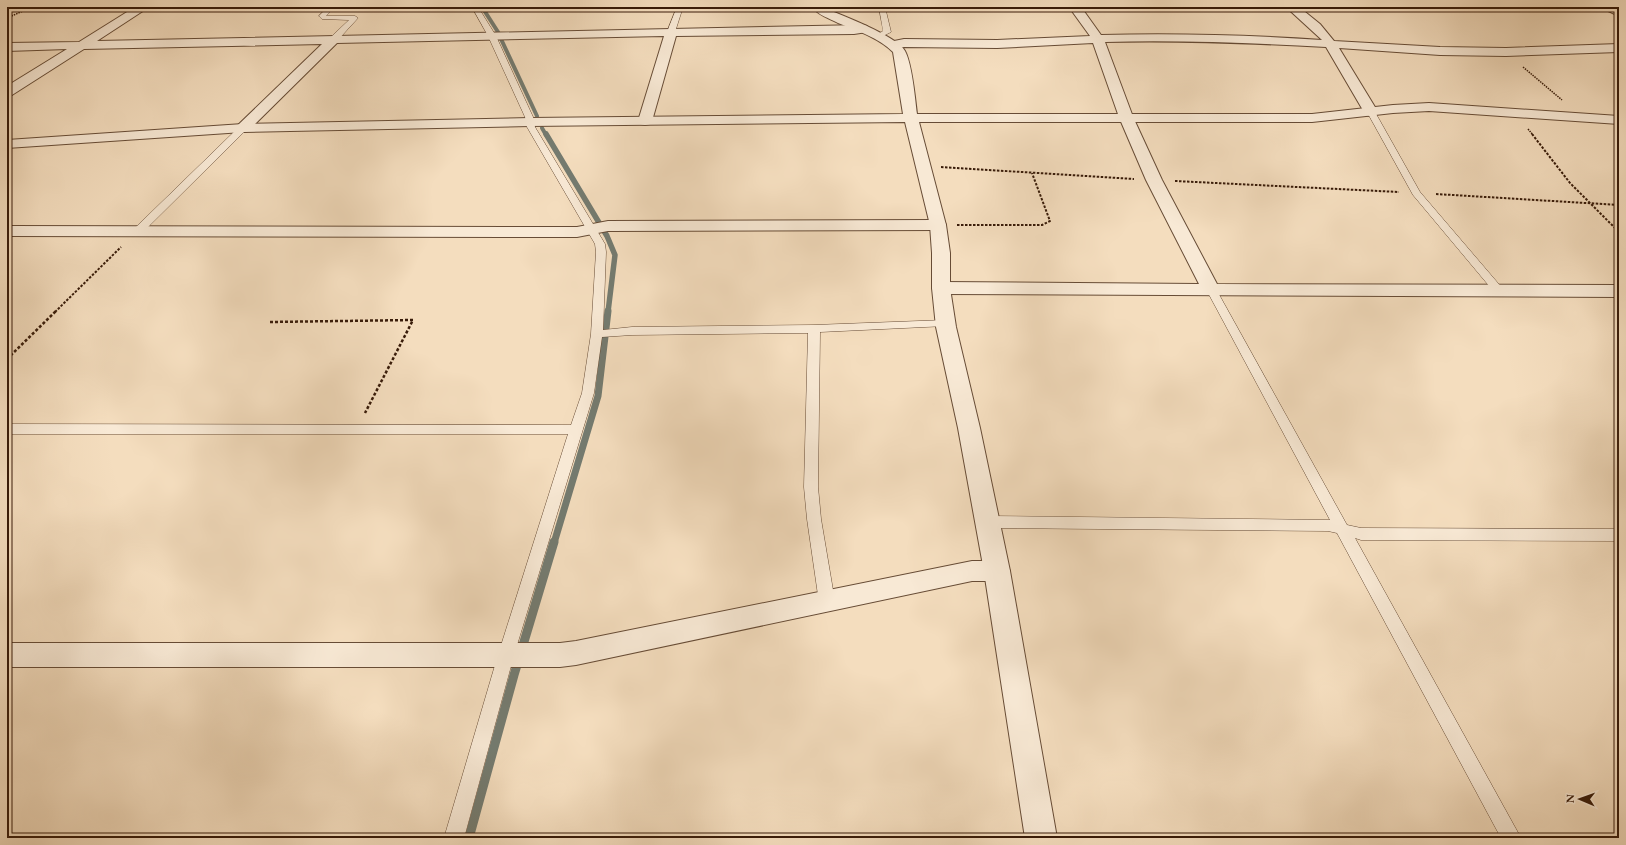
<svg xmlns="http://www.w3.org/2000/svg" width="1626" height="845" viewBox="0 0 1626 845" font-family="'EB Garamond',serif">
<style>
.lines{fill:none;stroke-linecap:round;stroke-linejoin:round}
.stream-far3{stroke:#747b70;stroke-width:4}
.stream-far2{stroke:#747b70;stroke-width:5.5}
.stream-far1{stroke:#747b70;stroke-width:7}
.stream{stroke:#747b70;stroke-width:9}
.service-casing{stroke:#674c36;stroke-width:1}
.minor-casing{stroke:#674c36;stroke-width:2}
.tertiary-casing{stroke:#674c36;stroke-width:2}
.path-far2{stroke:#381b09;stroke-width:1.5;stroke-dasharray:1.5 1;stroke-linecap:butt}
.path-far1{stroke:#381b09;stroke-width:2;stroke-dasharray:2.5 1.5;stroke-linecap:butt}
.path{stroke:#381b09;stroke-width:2.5;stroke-dasharray:3 2;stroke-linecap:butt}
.service{fill:#f8e9d5;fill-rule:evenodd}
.minor{fill:#f8e9d5;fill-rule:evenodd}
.tertiary{fill:#f8e9d5;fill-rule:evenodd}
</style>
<rect width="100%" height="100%" fill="#f4ddbe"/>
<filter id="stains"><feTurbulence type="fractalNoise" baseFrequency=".005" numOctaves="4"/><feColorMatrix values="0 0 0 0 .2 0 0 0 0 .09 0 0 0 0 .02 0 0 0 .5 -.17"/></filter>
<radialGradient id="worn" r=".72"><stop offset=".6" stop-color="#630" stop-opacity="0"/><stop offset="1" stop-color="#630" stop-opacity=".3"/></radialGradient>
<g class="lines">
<path class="stream-far3" d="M482,7l16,25
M501,39l36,77
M542,128l4,7"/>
<path class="stream-far2" d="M546,134l61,102 8,19 -7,57"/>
<path class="stream-far1" d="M554,543l44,-147 10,-85"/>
<path class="stream" d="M469,838l45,-163 40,-133"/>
<g class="service-casing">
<path id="service" d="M328,7h7l-9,9h29l3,2 -21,23h-6v-4l18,-17 -27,-1 -3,-3z
M472,7h6l18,29 37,81 2,10 70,117 1,8 -3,78 29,-3 182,-2 132,-5 4,1 2,2 -2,2 -4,1 -126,6 -2,155 3,32 14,83 -2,5 -6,1 -6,-1 -2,-5 -12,-83 -3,-32 4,-154 -176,2 -30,2 -8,56 -80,262 -50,183h-20l54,-183 70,-221h-561v-10l564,1 11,-32 9,-59 5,-82 -1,-8 -68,-117 -2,-10 -37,-81z
M677,7h6l-8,25 -1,2h-6l-1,-2z
M879,7h6l6,25 -12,6 -4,-2 8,-5z
M1368,110h6l1,2 45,80 83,97 2,2 -2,2h-8l-82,-98 -46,-83z
M243,125l4,3 -1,2 -105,104h-8l-1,-2 1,-2 107,-104z
M1211,286l5,3 131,236 14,3 258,1v12l-258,-1 -6,-2 166,300h-20l-164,-305 -9,-2 -341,-3 -5,-2 -2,-4 2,-4 5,-2 343,4 -124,-231z"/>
</g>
<g class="minor-casing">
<path id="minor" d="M135,7h14l-52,34 766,-16 4,1 2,3 -2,3 -13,2 -178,2 -24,85 -2,3 -5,1 -5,-1 -2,-3 26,-85 -327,7 -89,88 -5,1 -5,-1 -2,-3 2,-3 84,-81 -238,5 -72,46 -5,1v-10l60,-37 -60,2v-8l72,-1z
M1069,7h12l20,28c74,-2 147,0 221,5l-36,-33h13l21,17 14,17 106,6 66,1 113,-4v8l-113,4 -66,-1 -101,-7 39,64 -2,3 -5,1 -5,-1 -2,-3 -38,-65c-74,-4 -147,-7 -221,-5l28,75 29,63 55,104 402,1v12l-678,-3 -7,-2 -2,-4 2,-4 7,-2 258,2 -53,-104 -27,-63 -26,-74 -96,5 -93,-1 -11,2 -4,-1 -2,-3 2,-3 15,-3 93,1 93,-4z
M1602,7l17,1v8l-15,-7z
M938,220l6,1 2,4 -2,4 -6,1 -330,1 -31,6 -570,-1v-10l570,1 31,-6z
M972,561h25l9,3 4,7 -4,7 -9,3h-25l-396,84 -16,2h-553v-24h553l16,-2z"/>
</g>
<g class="tertiary-casing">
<path id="tertiary" d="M812,7c4,0 9,-1 12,1 17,7 73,28 81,43 7,13 10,46 12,63h395l81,-9 36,-2 190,13v8l-190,-13 -36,2 -81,9h-393l27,103 4,28v35l6,39 24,101 30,143 47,267h-32l-41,-267 -26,-143 -22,-101 -4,-39v-35l-2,-28 -25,-103 -375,4 -287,6 -236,16v-8l236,-16 287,-6 373,-4 -10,-62c-14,-14 -37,-22 -55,-29 -9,-5 -19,-7 -26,-16z"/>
</g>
<path class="path-far2" d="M7,18l25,-11
M1523,67l39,33
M1528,129l5,6"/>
<path class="path-far1" d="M1532,134l38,49 49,49
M941,167l193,12
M1175,181l224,11
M1436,194l183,11
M957,225h85l8,-4 -18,-48
M55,312l66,-65"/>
<path class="path" d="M270,322l143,-2 -48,93
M7,359l49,-48"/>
<use href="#service" class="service"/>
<use href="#minor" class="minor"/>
<use href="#tertiary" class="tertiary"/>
</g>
<rect width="1626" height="845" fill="none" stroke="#f4ddbe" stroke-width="24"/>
<rect x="8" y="8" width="1610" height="829" fill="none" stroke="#381b09" stroke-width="2"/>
<rect x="12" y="12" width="1602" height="821" fill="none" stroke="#381b09"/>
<g transform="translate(1580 799) rotate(272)" stroke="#f8e9d5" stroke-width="3" paint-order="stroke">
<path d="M0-3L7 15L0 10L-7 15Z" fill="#381b09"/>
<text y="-6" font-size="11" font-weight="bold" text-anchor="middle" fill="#381b09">N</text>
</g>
<rect width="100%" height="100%" filter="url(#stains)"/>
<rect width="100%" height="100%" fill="url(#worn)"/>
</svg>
